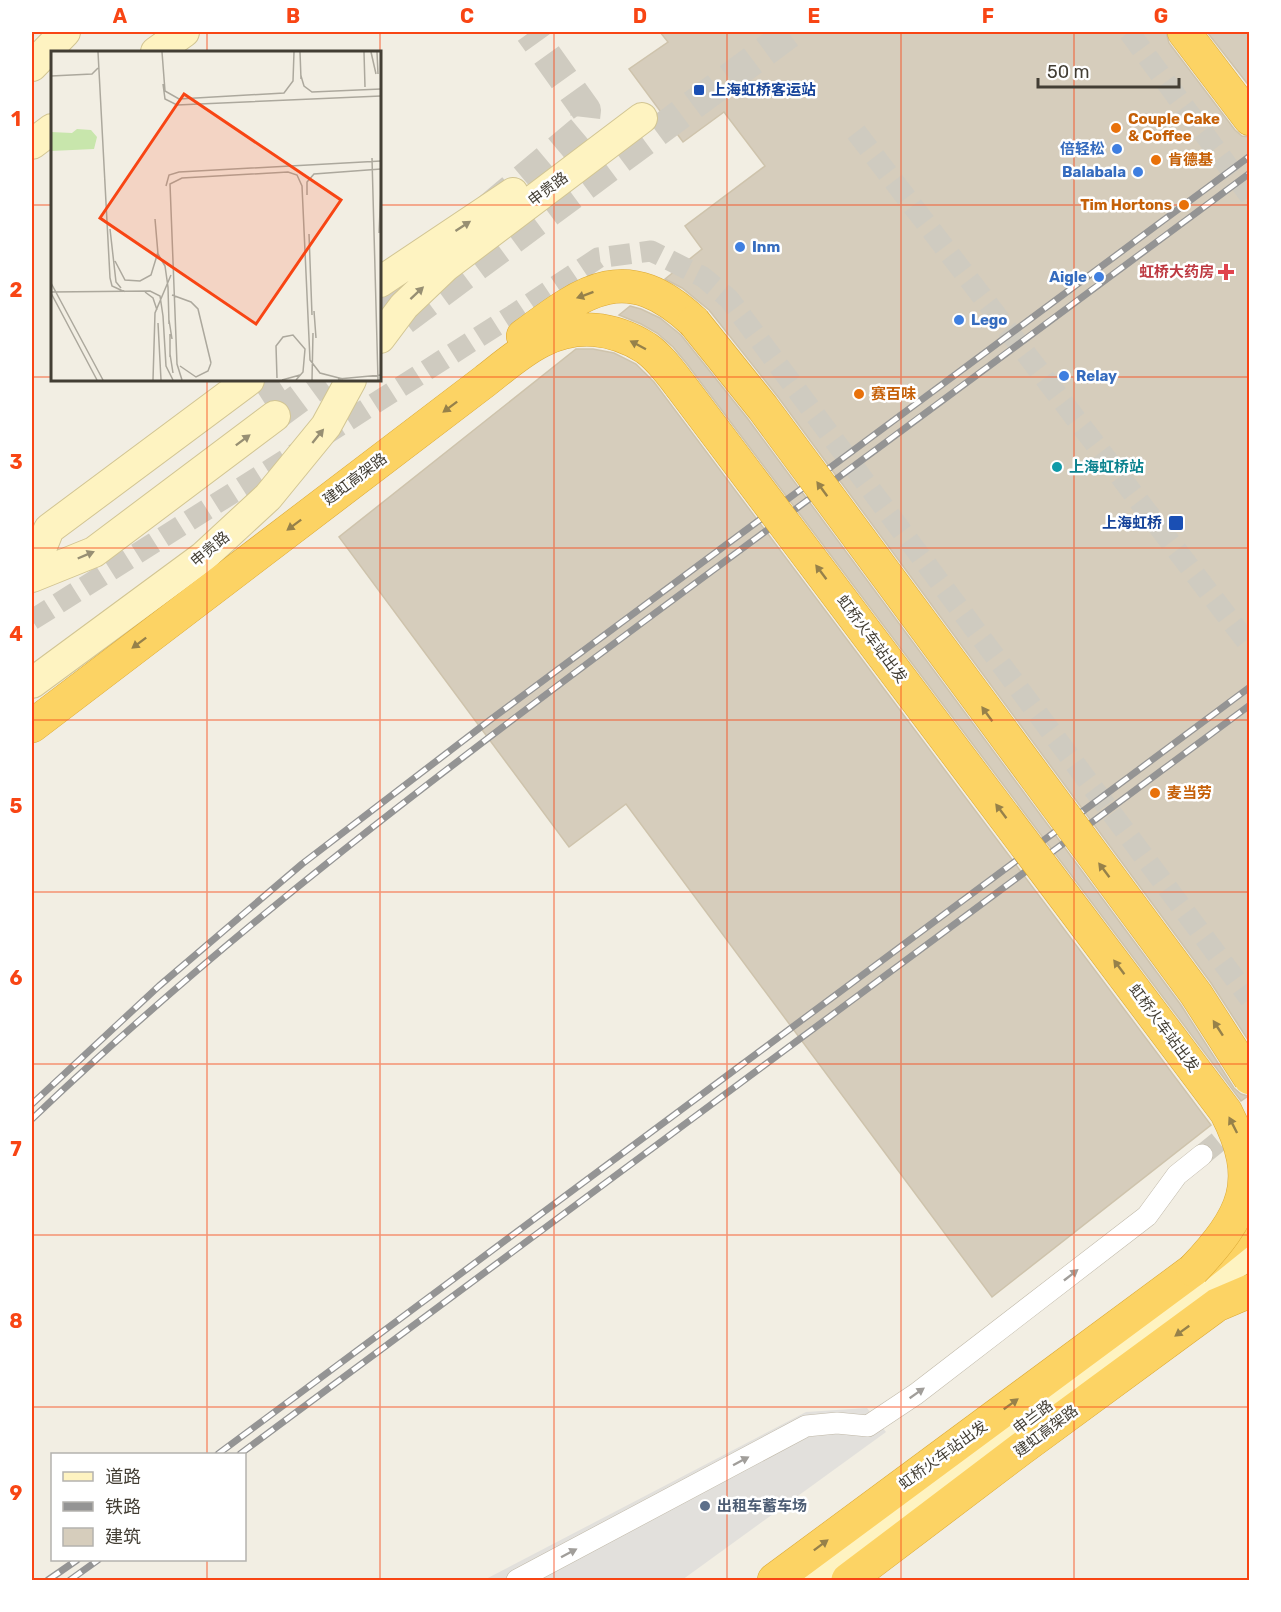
<svg xmlns="http://www.w3.org/2000/svg" width="1281" height="1612" viewBox="0 0 1281 1612" font-family="Rubik,'Noto Sans SC',sans-serif">
<style>
.parking{fill:#e2e0dc}
.building{fill:#d6cdbc;stroke:#cec3ac;stroke-width:1.5}
.lines{fill:none;stroke-linecap:round;stroke-linejoin:round}
.street-tunnel{stroke:#cfcbc0;stroke-width:21;stroke-dasharray:21 10;stroke-linecap:butt}
.secondary-tunnel{stroke:#cfcbc0;stroke-width:30;stroke-dasharray:30 15;stroke-linecap:butt}
.street-casing{stroke:#c0b9a9;stroke-width:22}
.secondary-casing{stroke:#d2c593;stroke-width:32}
.highway-casing{stroke:#dba834;stroke-width:34}
.street{stroke:#fff;stroke-width:21}
.secondary{stroke:#fef3c1;stroke-width:30}
.highway{stroke:#fcd364;stroke-width:33}
.rail-casing{stroke:#949494;stroke-width:7}
.rail{stroke:#fff;stroke-width:4.5;stroke-dasharray:14;stroke-linecap:butt}
.highway-bridge-casing{stroke:#dba834;stroke-width:34;stroke-linecap:butt}
.highway-bridge{stroke:#fcd364;stroke-width:33}
.oneway{fill:#978f73}
.oneway2{fill:#96814a}
.oneway3{fill:#a19e9a}
.grid{fill:none;stroke:#f84514;stroke-width:1.5;stroke-opacity:0.55}
.transit-dot{fill:#1a4fb4;stroke:#fff;stroke-width:2}
.food-dot{fill:#e8710a;stroke:#fff;stroke-width:2}
.shop-dot{fill:#3f7fe0;stroke:#fff;stroke-width:2}
.health-dot{fill:#e0444e;stroke:#fff;stroke-width:2}
.culture-dot{fill:#0f9aa8;stroke:#fff;stroke-width:2}
.service-dot{fill:#5c6f8a;stroke:#fff;stroke-width:2}
.labels{text-anchor:middle;stroke-width:5;stroke-linejoin:round;paint-order:stroke}
.transit-label{font-size:15px;font-weight:bold;fill:#164399;stroke:#fff;text-anchor:start}
.food-label{font-size:15px;font-weight:bold;fill:#c56008;stroke:#fff;text-anchor:start}
.shop-label{font-size:15px;font-weight:bold;fill:#366cbe;stroke:#fff;text-anchor:end}
.street-label{font-size:15px;fill:#433e34;stroke:#fff}
.health-label{font-size:15px;font-weight:bold;fill:#be3a42;stroke:#fff;text-anchor:end}
.culture-label{font-size:15px;font-weight:bold;fill:#0d838f;stroke:#fff;text-anchor:start}
.service-label{font-size:15px;font-weight:bold;fill:#4e5e75;stroke:#fff;text-anchor:start}
.inset-road{fill:none;stroke:#aca89d;stroke-width:1.5}
.view{fill:#f84514;fill-opacity:0.15;stroke:#f84514;stroke-width:3}
.inset-edge{fill:none;stroke:#433e34;stroke-width:3}
.neatline{fill:none;stroke:#f84514;stroke-width:2}
.grid-label{font-size:20px;text-anchor:middle;font-weight:bold;fill:#f84514}
</style>
<rect width="100%" height="100%" fill="#f2eee3"/>
<path class="parking" d="M867,1408l19,24 -204,148h-198l322,-168z"/>
<path class="building" d="M660,32h506l3,11 66,87 7,6 8,1v906l-39,-60 -433,-586 -69,-87 -27,-22 -17,-9 37,-30 -17,-23 80,-60 -41,-54 -41,30 -54,-73 39,-27z
M1207,32h43v55z
M630,306l11,3 19,9 21,17 67,84 433,586 53,83 7,6 7,2 -7,5 -554,-737 -14,-17 -16,-14 -16,-9 -22,-9z
M576,349h17l21,4 22,11 18,18 557,743 -219,172 -366,-493 -57,43 -230,-310z"/>
<g class="lines">
<path class="street-tunnel" d="M1129,32l121,164
M856,132l394,514
M322,437l191,-122 85,-57 53,-7 52,26 26,22 521,700
M32,620l264,-167
M1202,1155l48,-39"/>
<path class="secondary-tunnel" d="M489,208l95,-80 2,-18 -56,-78
M380,310l39,-28
M404,320l387,-288
M258,393l20,-13
M275,416l49,-36"/>
<g class="street-casing">
<path id="street" d="M517,1580l289,-154 31,-3 31,3 48,-32 231,-178 30,-41 25,-20"/>
</g>
<g class="secondary-casing">
<path id="secondary" d="M156,52l28,-20
M32,66l33,-34
M32,144l20,-15
M380,282l133,-89
M380,338l24,-32 42,-40 196,-148
M32,571l17,-42 200,-149
M32,577l62,-25 181,-136
M32,683l171,-126 65,-60 58,-71 25,-46
M818,1580l430,-326"/>
</g>
<g class="highway-casing">
<path id="highway" d="M1184,32l66,87
M523,336c63,-47 104,-77 171,-14
M32,726l453,-345c18,-14 36,-30 56,-40 35,-18 72,-14 105,7 13,9 24,24 34,37
M774,1580l419,-310 57,-46
M848,1580l173,-131 196,-144 33,-14"/>
</g>
<use href="#street" class="street"/>
<use href="#secondary" class="secondary"/>
<use href="#highway" class="highway"/>
<g class="rail-casing">
<path id="rail" d="M32,1104l127,-118 143,-122 188,-144 760,-564
M32,1119c198,-189 418,-354 638,-517 193,-143 386,-286 580,-429
M218,1454l1032,-767
M240,1454l1010,-749
M48,1580l29,-20
M70,1580l28,-20"/>
</g>
<use href="#rail" class="rail"/>
<g class="highway-bridge-casing">
<path id="highway-bridge" d="M694,322l69,86 433,586 54,84
M680,385l546,727c36,70 18,104 -33,158"/>
</g>
<use href="#highway-bridge" class="highway-bridge"/>
</g>
<defs><path id="oneway-solid" d="M-6-.8H1V-3.2L6.5 0L1 3.2V.8H-6Z" transform="scale(1.5)"/></defs>
<g class="oneway">
<use href="#oneway-solid" transform="translate(463 226) rotate(-33)"/>
<use href="#oneway-solid" transform="translate(417 293) rotate(-43)"/>
<use href="#oneway-solid" transform="translate(318 436) rotate(-51)"/>
<use href="#oneway-solid" transform="translate(243 440) rotate(-37)"/>
<use href="#oneway-solid" transform="translate(86 555) rotate(-23)"/>
</g>
<g class="oneway2">
<use href="#oneway-solid" transform="translate(585 295) rotate(160)"/>
<use href="#oneway-solid" transform="translate(638 345) rotate(-152)"/>
<use href="#oneway-solid" transform="translate(450 407) rotate(143)"/>
<use href="#oneway-solid" transform="translate(822 489) rotate(-126)"/>
<use href="#oneway-solid" transform="translate(294 525) rotate(143)"/>
<use href="#oneway-solid" transform="translate(821 572) rotate(-127)"/>
<use href="#oneway-solid" transform="translate(139 643) rotate(143)"/>
<use href="#oneway-solid" transform="translate(987 714) rotate(-126)"/>
<use href="#oneway-solid" transform="translate(1001 811) rotate(-127)"/>
<use href="#oneway-solid" transform="translate(1104 870) rotate(-127)"/>
<use href="#oneway-solid" transform="translate(1119 967) rotate(-127)"/>
<use href="#oneway-solid" transform="translate(1218 1028) rotate(-123)"/>
<use href="#oneway-solid" transform="translate(1233 1125) rotate(-117)"/>
<use href="#oneway-solid" transform="translate(1182 1331) rotate(144)"/>
<use href="#oneway-solid" transform="translate(1011 1404) rotate(-36)"/>
<use href="#oneway-solid" transform="translate(821 1545) rotate(-37)"/>
</g>
<g class="oneway3">
<use href="#oneway-solid" transform="translate(1071 1275) rotate(-38)"/>
<use href="#oneway-solid" transform="translate(917 1393) rotate(-35)"/>
<use href="#oneway-solid" transform="translate(741 1461) rotate(-28)"/>
<use href="#oneway-solid" transform="translate(569 1553) rotate(-28)"/>
</g>
<path class="grid" d="M207,32v20M380,32v1548M554,32v1548M727,32v1548M901,32v1548M1074,32v1548M32,205h20M380,205h870M32,377h20M380,377h870M207,380v1074M32,548h1218M32,720h1218M32,892h1218M32,1064h1218M32,1235h1218M32,1407h1218M207,1560v20"/>
<g class="transit-dot">
<rect x="693" y="84" width="12" height="12" rx="3"/>
<rect x="1168" y="515" width="16" height="16" rx="3"/>
</g>
<g class="food-dot">
<circle cx="1116" cy="128" r="6"/>
<circle cx="1156" cy="160" r="6"/>
<circle cx="1184" cy="205" r="6"/>
<circle cx="859" cy="394" r="6"/>
<circle cx="1155" cy="793" r="6"/>
</g>
<g class="shop-dot">
<circle cx="1117" cy="149" r="6"/>
<circle cx="1138" cy="172" r="6"/>
<circle cx="740" cy="247" r="6"/>
<circle cx="1099" cy="277" r="6"/>
<circle cx="959" cy="320" r="6"/>
<circle cx="1064" cy="376" r="6"/>
</g>
<path class="health-dot" d="M1223 263h6v6h6v6h-6v6h-6v-6h-6v-6h6z"/>
<circle class="culture-dot" cx="1057" cy="467" r="6"/>
<circle class="service-dot" cx="705" cy="1506" r="6"/>
<g class="labels">
<g class="transit-label">
<text x="711" y="95">上海虹桥客运站</text>
<text x="1162" y="528" text-anchor="end">上海虹桥</text>
</g>
<g class="food-label">
<text x="1128" y="124">Couple Cake<tspan x="1128" dy="17">&amp; Coffee</tspan></text>
<text x="1168" y="165">肯德基</text>
<text x="1172" y="210" text-anchor="end">Tim Hortons</text>
<text x="871" y="399">赛百味</text>
<text x="1167" y="798">麦当劳</text>
</g>
<g class="shop-label">
<text x="1105" y="154">倍轻松</text>
<text x="1126" y="177">Balabala</text>
<text x="752" y="252" text-anchor="start">Inm</text>
<text x="1087" y="282">Aigle</text>
<text x="971" y="325" text-anchor="start">Lego</text>
<text x="1076" y="381" text-anchor="start">Relay</text>
</g>
<g class="street-label">
<text transform="translate(548 189) rotate(-37)" y="5">申贵路</text>
<text transform="translate(355 479) rotate(-37)" y="5">建虹高架路</text>
<text transform="translate(210 549) rotate(-40)" y="5">申贵路</text>
<text transform="translate(872 639) rotate(53)" y="5">虹桥火车站出发</text>
<text transform="translate(1164 1028) rotate(53)" y="5">虹桥火车站出发</text>
<text transform="translate(1033 1417) rotate(-37)" y="5">申兰路</text>
<text transform="translate(1046 1431) rotate(-37)" y="5">建虹高架路</text>
<text transform="translate(943 1455) rotate(-36)" y="5">虹桥火车站出发</text>
</g>
<g class="health-label">
<text x="1214" y="277">虹桥大药房</text>
</g>
<g class="culture-label">
<text x="1069" y="472">上海虹桥站</text>
</g>
<g class="service-label">
<text x="717" y="1511">出租车蓄车场</text>
</g>
</g>
<g transform="translate(51 51)">
<rect width="330" height="330" fill="#f2eee3"/>
<path d="M26,78l14,1 6,7 -3,12 -43,2v-19l21,1z" fill="#c8e6ac"/>
<path class="inset-road" d="M47,1l12,226 2,8 13,6M111,1l3,39 14,8 105,-6 9,-12 1,-29M249,1l1,27M313,1l1,35M320,1l5,22M326,1l1,22M0,25l41,-2 6,-6M250,25l3,10 8,6 69,-3M112,33l2,15 12,6 204,-9M321,107l6,222M115,135l3,-11 10,-3 202,-11M256,144v-13l7,-8 67,-5M104,168l3,35 7,12 3,21 1,37M59,178l6,53 5,6M328,182l2,-44M258,183l3,81M64,210l10,19 15,1 11,-6 7,-23M0,232l52,97M0,241l99,-1 10,5 3,20M94,241l8,6 4,12M0,242l46,87M121,244l19,7 7,7 13,54M263,260l2,27M112,265l3,50 7,14M118,269l3,19M107,272l3,57M119,283v23M119,303l3,19M129,315l16,11 12,-6 3,-8M226,327l-1,-32 7,-9 10,-2 12,14 -2,23 -7,8M287,328l43,-4M102,329l2,-67 16,-38M131,329l-5,-16 -7,-180 12,-6 106,-6 9,3 5,11 8,174 10,13 23,6M231,329l18,-5M261,329l1,-47"/>
<path class="view" d="M133,43l157,106 -85,124 -156,-106z"/>
<rect width="330" height="330" class="inset-edge"/>
</g>
<rect width="1281" height="1612" fill="none" stroke="#ffffff" stroke-width="66"/>
<rect x="51" y="1453" width="195" height="108" fill="#ffffff" stroke="#b4b2ae" stroke-width="1.5"/>
<rect x="63" y="1472" width="30" height="9" fill="#fef3c1" stroke="#b4b2ae" stroke-width="1.5"/>
<text x="105" y="1483" font-size="18" fill="#433e34">道路</text>
<rect x="63" y="1502" width="30" height="9" fill="#949494" stroke="#b4b2ae" stroke-width="1.5"/>
<text x="105" y="1513" font-size="18" fill="#433e34">铁路</text>
<rect x="63" y="1528" width="30" height="18" fill="#d6cdbc" stroke="#b4b2ae" stroke-width="1.5"/>
<text x="105" y="1543" font-size="18" fill="#433e34">建筑</text>
<path d="M1038 78v9h141v-9" fill="none" stroke="#433e34" stroke-width="3"/>
<text x="1047" y="78" font-size="18" fill="#433e34" stroke="#ffffff" stroke-width="4.5" paint-order="stroke">50 m</text>
<rect x="33" y="33" width="1215" height="1546" class="neatline"/>
<g class="grid-label">
<text x="120" y="23">A</text>
<text x="293" y="23">B</text>
<text x="467" y="23">C</text>
<text x="640" y="23">D</text>
<text x="814" y="23">E</text>
<text x="988" y="23">F</text>
<text x="1161" y="23">G</text>
<text x="16" y="126">1</text>
<text x="16" y="297">2</text>
<text x="16" y="469">3</text>
<text x="16" y="641">4</text>
<text x="16" y="813">5</text>
<text x="16" y="985">6</text>
<text x="16" y="1156">7</text>
<text x="16" y="1328">8</text>
<text x="16" y="1500">9</text>
</g>
</svg>
